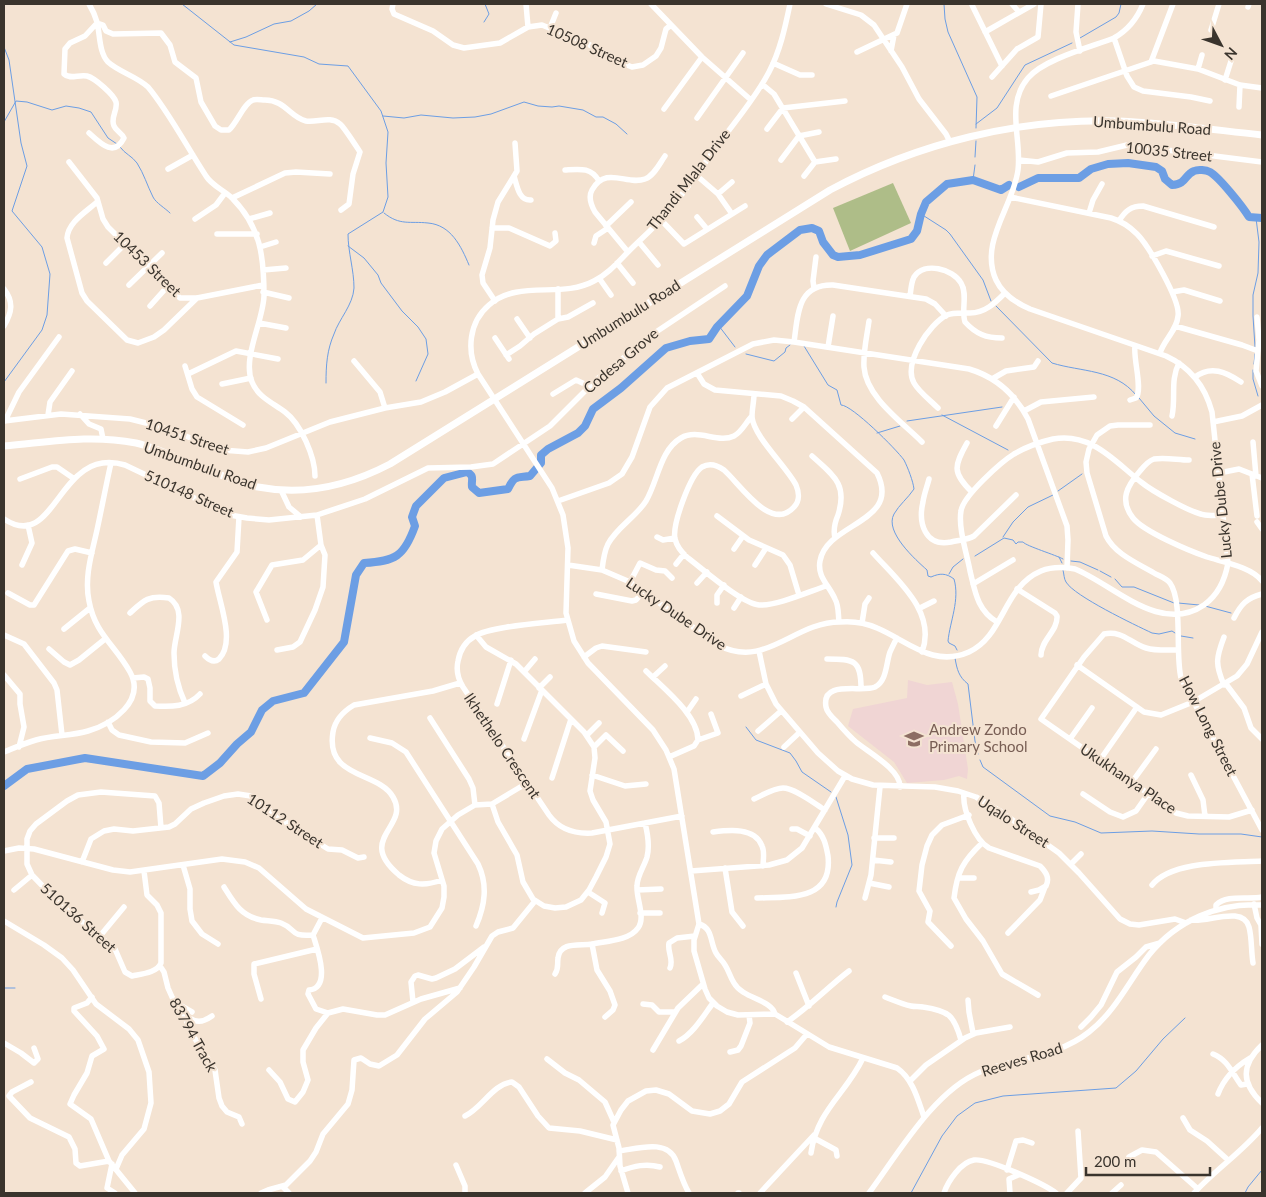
<svg xmlns="http://www.w3.org/2000/svg" width="1266" height="1197" viewBox="0 0 1266 1197" font-family="Lato,sans-serif">
<style>
.education{fill:#f0d5d4}
.pitch{fill:#aebd88}
.lines{fill:none;stroke-linecap:round;stroke-linejoin:round}
.stream{stroke:#6c9ee4;stroke-width:1}
.river{stroke:#6c9ee4;stroke-width:8}
.minor{stroke:#fff;stroke-width:5.5}
.major{stroke:#fff;stroke-width:7}
.labels{text-anchor:middle;stroke-width:4;stroke-linejoin:round;paint-order:stroke}
.street-label{font-size:15px;fill:#3a342d;stroke:#f4e3d2}
.education-label{font-size:15px;fill:#785e54;stroke:#f4e3d2;text-anchor:start}
</style>
<rect width="100%" height="100%" fill="#f4e3d2"/>
<path class="education" d="M908,680l19,5 25,-3 6,22 10,65 -1,10 -8,-3 -15,4 -37,3 -13,-21 -46,-36 5,-17 54,-11z"/>
<path class="pitch" d="M893,183l18,40 -61,28 -17,-43z"/>
<g class="lines">
<path class="stream" d="M182,4l52,41 70,12 15,7 29,2 33,45 7,21 -2,31 2,34 -5,15 -35,22c0,18 6,36 6,54 -1,17 -15,31 -20,46 -7,16 -8,31 -8,49
M944,4l1,15 3,13 29,65 -1,31
M484,22l5,-8 -4,-10
M1080,38l36,-21 3,-4 2,-9
M230,42l16,-5 28,-13 17,-3 18,-10 8,-7
M4,47l5,13 12,83 6,23 -15,45 30,36 8,27 -3,41 -5,15 -38,52
M383,116l21,2 17,-3 32,3 22,-1 16,-3 33,-12 14,4 14,1 7,-1 24,4 13,7h7l13,7 11,10
M4,122l12,-21 11,1 25,8 14,-4 13,2 12,4 17,26 9,6
M976,124l21,-16 28,-43 47,-22
M120,147c5,7 12,9 17,16 7,11 10,22 16,34 3,6 12,11 17,16
M975,157l1,-16
M973,180l2,-15
M384,213c16,13 26,8 44,10 23,2 33,23 41,42
M921,214l25,16 4,4 33,46 8,21
M348,246l16,12 14,17 3,8 21,28 16,16 8,12 2,15 -12,27
M996,306l56,57c29,9 63,6 84,32
M719,326l16,21
M804,346l24,39 9,5 4,15c11,0 55,44 63,55 4,8 9,21 10,29 -6,9 -15,16 -20,25 -10,18 22,46 33,56l1,6 3,1c9,-4 15,-4 23,2 6,21 -4,42 -6,62l1,2 6,3 2,4
M1255,347l-2,-31v-21l5,-22 1,-31 -3,-24
M746,354l28,7 11,-9 1,-4 4,-3
M1254,364l1,-10
M1253,370v9l5,17
M1139,398l15,18 21,17 20,6
M942,415l66,35
M907,421l95,-14
M877,433l23,-7
M1058,491l24,-17
M1003,537l10,-15 15,-15 25,-12
M975,556l29,-18 9,2 3,4 2,-2h5c3,4 33,13 40,17
M1059,557l3,6
M1071,561l9,1 18,8
M1063,570c1,4 1,9 3,12 8,14 69,43 86,51l7,1 13,-3 3,2
M1100,571l11,6
M949,574l4,-7 10,-8
M1115,579l7,8h12l40,16
M1178,603l21,2
M1205,606l26,7
M1181,636l12,2
M955,658c2,12 4,19 13,26l7,57 3,13
M746,727l10,13 34,13 6,8 6,11 29,20
M980,760l3,7 67,49 25,6 26,11 51,-2 47,3h42l21,3
M836,797l12,38 4,30 -15,37 -1,5
M4,988h11
M911,1193l31,-57 15,-20 18,-13 28,-7 113,-8 20,-17 27,-32 22,-21
M1245,1193l3,-6 14,-17"/>
<path class="river" d="M1019,187l19,-9h41l12,-9 17,-5 20,-1 28,4 6,4 3,8 7,6c15,-1 12,-10 22,-14 4,-2 12,-1 16,1 9,5 33,35 39,45l13,1
M4,786l23,-17 58,-11 118,18 17,-13 17,-19 14,-12 11,-22 11,-9 31,-8 40,-51 12,-67 8,-12c31,-2 40,-6 51,-37l-3,-9 4,-11 28,-28 23,-6c8,4 4,8 5,15l7,6 29,-4c7,-14 8,-11 22,-13l11,-13v-8l7,-6 30,-16 7,-7 8,-17 28,-21 45,-40 24,-7 19,-2 8,-12 30,-31 12,-30 8,-11 33,-25 12,-2 7,3 4,11 10,13 5,2 22,-2 51,-16 6,-8 4,-17 5,-12 21,-18 26,-4 28,10 8,-5"/>
<path class="minor" d="M89,4c3,5 6,11 8,18 3,12 2,31 11,40 11,10 28,14 40,25 21,25 40,62 58,89 6,10 18,14 26,22 29,29 32,59 32,98 -1,26 -22,62 -12,86 6,15 21,21 33,30 16,12 30,45 30,64
M393,4l-1,5 2,5 39,17 20,14 11,3 36,-5 28,-16 14,-2 46,19 34,19 10,4 11,-2 13,-9 5,-8 5,-19 5,-4
M526,4l2,23
M651,4l51,53 49,43
M790,4c-5,24 -10,47 -21,68 -13,25 -32,47 -48,69 -18,24 -35,50 -55,73 -11,13 -25,25 -37,37 -11,11 -21,23 -35,30 -33,18 -75,-2 -105,24 -20,17 -23,46 -11,69l74,114 11,27 5,33 -2,65 8,28 14,22 65,67 13,20 8,19 25,155 -5,16v11l11,38 4,9 8,8 10,6 11,3 37,-1 54,33 68,21c16,11 21,32 27,49
M826,4l35,11 13,10 28,42 17,32 27,35 4,8
M1012,4l7,8
M1078,4l-2,28 4,19
M972,5l30,61
M1248,7l1,-3
M550,28l6,-15
M1211,30l8,-26
M985,32l49,-28
M1114,38l13,38 7,11 9,4 48,6 19,4
M891,51l3,-16
M857,52l40,-19 10,-29
M1151,62l22,-58
M773,63l27,12h12
M1198,69l4,-14
M992,77l25,-28 21,-12 3,-33
M1225,80l6,-19
M762,84l12,10 41,68
M1051,96l103,-35 44,8 42,16 22,3
M1239,107l1,-22
M664,109l38,-52
M697,118l46,-65
M767,129l16,-21 62,-7
M89,133c11,10 25,25 35,5 -2,-5 -8,-7 -10,-12 -4,-8 4,-16 2,-24 -2,-7 -21,-24 -29,-26 -8,-2 -17,4 -23,-2l1,-25 5,-6 15,-7 12,-13 6,2 3,6 7,3 48,-1 9,12 5,17 21,16 5,24 14,24 6,4h8c8,-7 15,-27 24,-30 4,-1 8,0 12,0 20,0 25,17 41,21 11,2 24,-6 34,3 4,3 16,22 20,28l-7,22 -4,30 -8,6
M781,160l18,-24 20,-4
M1019,160l19,2 29,-9 31,-1 29,-7 135,17
M69,162l28,36 6,21 5,8 72,71h17l66,-13
M815,162l21,-3
M168,169l25,-14
M565,170c15,-1 26,-3 34,11
M696,175l22,19 14,20
M514,176c3,10 5,25 17,24
M804,176l11,-14
M718,194l14,-12
M1010,197l101,21c10,3 18,8 26,16 11,11 44,67 41,82 -1,14 -14,24 -18,37
M232,198l53,-25 11,-1 34,2
M97,202c-11,10 -29,20 -30,36l15,55 5,8 40,39 11,3 16,-6 10,-7 33,-32
M1089,213l4,-13 9,-16
M697,217l10,12
M195,219l21,-14 9,-12
M249,219l21,-6
M661,220l23,24 61,-38
M1119,221c6,-10 12,-15 24,-15l71,21
M606,226l25,-24
M492,228h17l41,18 6,-5 -1,-8
M217,234h40
M639,242l19,23
M594,243l2,-7 12,-8
M260,247l16,-5
M628,252l-33,-40c-4,-7 -7,-15 -3,-22 14,-25 35,-4 53,-11 9,-3 15,-16 20,-23
M1152,256l14,-5 53,15
M106,263l19,-19
M617,263l16,20
M263,270l23,-2
M599,278l12,17
M129,285l33,-32
M814,288l-1,-7 3,-24
M4,289c10,13 8,23 0,37
M558,289v30
M263,292l26,6
M1172,292l12,-2 36,11
M910,296c1,-6 1,-13 4,-19 10,-16 39,-8 47,6 7,11 0,27 4,39 11,12 21,16 37,16
M495,301l-12,-18 -1,-8 8,-27 3,-28 5,-18 19,-31 -2,-28
M150,306l17,-19
M1257,317l2,23 -3,31 6,15
M517,319l13,19
M869,321c-2,15 -6,31 -5,46 2,30 38,55 58,75
M259,323l27,5
M1175,326l67,19 16,6
M495,338l14,21
M794,342c4,-27 3,-58 39,-57l93,14 9,5 11,12
M828,347l5,-31
M506,355l14,-9 14,-12 24,-15 10,-2 25,-14
M354,361l26,31 5,16
M185,366l7,23 5,8 46,28
M697,373l7,11 11,6 66,6 12,5 11,6 73,66c25,50 -50,49 -57,88 -3,16 9,24 15,38 4,7 3,15 4,23
M188,374l48,-23 42,8
M1195,377c16,-12 31,-5 46,5
M992,379l14,-8 28,-4 4,-6
M222,384l29,-6
M553,394l23,-14 13,6
M754,394c0,7 -2,15 -2,23 2,20 34,49 44,68 3,7 4,16 -2,22 -23,26 -54,-23 -70,-37 -7,-5 -15,-7 -22,-3 -12,8 -30,58 -27,72 2,8 7,14 13,19 16,12 53,45 71,47 17,1 49,-13 67,-19
M1130,400l6,-2c7,-9 -3,-39 -1,-52
M938,408c-8,-8 -19,-16 -24,-25 -11,-20 15,-59 33,-68 7,-3 15,-2 23,-2 15,0 25,-10 35,-20
M1024,411l17,-9 53,-5
M80,414l9,10 12,5 2,10
M48,415l2,-13 22,-31
M1172,416c4,-18 -2,-36 7,-53
M792,419l12,-12
M4,421l57,-7 69,5 32,8 60,23 26,2 18,-4 64,-26 55,-14 36,-6 24,-10 33,-18
M5,421l14,-29 40,-55
M1213,422l29,-6 20,-11
M1150,425h-32l-8,1 -13,9 -8,14 -3,13 1,11 19,63c9,18 31,27 48,37 5,3 12,5 16,10 13,18 5,71 11,95l81,152
M996,426l18,-29
M1253,442l3,34
M967,443c-13,23 -15,30 5,49
M812,456c21,19 36,28 26,59 -3,7 -5,15 -3,23
M1189,460c-11,0 -24,-3 -35,-1 -6,2 -10,7 -14,12 -13,15 -21,29 -7,47 11,14 57,33 74,39 16,5 45,10 55,24
M1219,473l20,-4 23,9
M1252,474l5,42
M20,479l32,-12h5l16,11
M929,479c-2,8 -5,15 -6,23 -5,21 2,45 28,40 8,-2 16,-2 23,-6l42,-41
M281,490l8,17 12,10
M558,501l51,-18 13,-9 10,-17 18,-50 17,-19 86,-44 21,-4 20,2 175,27c27,8 46,25 59,50l39,107 1,14 -1,28
M717,516l32,24 34,15 7,10 9,30
M4,519c53,35 53,-74 121,-54l105,50 17,3 22,2 48,-5 48,-16 63,-31 43,-1 22,-3 57,-38 46,-46 60,-48 69,-46
M1257,522l5,7
M657,537l6,3 12,-2
M734,549l9,-13
M873,553c24,27 64,59 49,99
M676,564l8,-10
M22,565l10,-22 -4,-18
M568,565l34,5 28,12 88,63c48,25 75,-23 122,-23 12,-1 26,1 37,6 31,13 56,40 92,24 35,-16 34,-65 72,-81 10,-4 23,-4 34,-2 39,16 85,66 129,36 14,-10 21,-25 24,-42l-16,-151c-7,-26 -22,-45 -46,-56l-136,-47c-14,-6 -27,-14 -34,-29 -17,-38 17,-73 22,-110 4,-31 -13,-65 10,-92 16,-19 63,-31 86,-40 14,-8 23,-19 29,-34
M755,565l11,-17
M602,570c1,-9 2,-18 6,-26 9,-17 28,-27 38,-43 12,-20 14,-51 35,-63 17,-10 37,6 53,-2 8,-4 12,-14 18,-20
M630,582l10,-19 16,7 9,1 7,7
M697,583l10,-11
M973,584l40,-24
M1017,589l38,24 2,3c1,15 -16,24 -16,39
M8,593l22,12h4l34,-54 7,-2 17,4
M596,594l36,7 4,-1 8,-9
M717,603v-8l7,-10
M734,608l7,-11
M920,608l14,-7
M130,613c14,-13 19,-18 39,-15 19,12 5,38 5,55 0,17 4,35 11,50
M1234,618c7,-14 13,-20 28,-24
M267,620l-11,-28 16,-27 31,-5 18,-15
M567,620c-21,3 -76,6 -92,16 -9,5 -15,14 -17,25 -2,9 0,18 5,26l86,128c10,14 26,19 43,18l90,-17
M997,622c-20,-12 -22,-31 -27,-51 -3,-17 -12,-43 -9,-60 2,-15 40,-49 53,-57 12,-7 26,-12 39,-15 38,-7 61,22 88,43 11,9 50,31 64,33 6,1 12,0 18,0
M862,623l3,-19 4,-6
M64,629l26,-21
M4,635l20,9 30,39 3,7 5,45
M476,635l10,12 30,17 68,68 10,15 1,11 -5,33 3,9 13,22 4,22 -4,13 -10,20 -7,13 -8,10 -15,7 -11,1 -11,-2 -11,-7 -10,-17 -6,-27 -19,-33 -6,-18
M1224,637c-8,21 -9,27 0,48
M897,638c-3,5 -5,10 -7,14 -4,11 -3,29 -15,35 -13,6 -54,-8 -49,20 1,6 7,11 11,15 6,7 12,14 19,20 12,10 45,28 44,45
M49,649l15,13 6,3 9,-5 26,-21
M277,650l16,-3 7,-5 15,-32 8,-23 2,-32 -4,-10 -4,-30
M1178,650c-11,0 -22,1 -32,-2 -16,-5 -24,-18 -42,-14l-20,23 -43,62 135,94 12,3 41,1 23,-7
M759,651l7,33 10,20 42,49 20,18 14,8 21,6 62,2 23,4 18,6 24,14 59,42 20,20 41,46 10,5 9,1 36,-6 11,4
M205,656c4,4 9,7 14,3 17,-17 0,-57 -3,-77l21,-30 2,-35
M584,657l12,-9 6,-2 44,6
M827,659c27,0 34,1 34,29
M1077,665l67,47 17,3 32,-13 44,-26 10,-12 15,-32
M646,671c17,17 52,44 52,69l-4,6 -25,11
M524,672l11,-13
M4,675l16,19v10l4,23 -5,20
M653,677l12,-11
M133,678l11,-1 4,2 2,9v13l5,5c16,1 33,1 45,-12
M1226,684l18,24 7,20 11,11
M539,688l11,-11
M741,696l25,-12
M497,704l14,-44
M687,712l9,-13
M430,718l39,61 4,9 2,17
M108,722l4,8 7,5 32,7 34,1 23,-10
M758,731l23,-20
M587,735l12,-12
M370,738l22,5 14,9 72,112c10,21 7,41 -2,62
M524,739l18,-49
M1070,739l22,-31
M698,740l20,-7 -7,-19
M594,747l12,-12 17,16
M784,747l16,-15
M4,752c10,-4 21,-9 32,-12 17,-5 35,-4 52,-9 24,-7 58,-30 42,-59 -15,-27 -35,-38 -41,-71 -5,-24 3,-48 8,-71 5,-23 9,-45 14,-67
M1100,760l37,-53
M592,775l33,11 21,-2
M1191,775l12,25 2,16
M552,778l19,-59
M1132,782l24,-33
M964,793c-2,16 11,47 25,55l51,18c6,6 10,12 6,20l-7,4 -8,2
M1083,794l27,18 13,5 13,-6 12,-17
M754,799c9,-4 20,-11 29,-11 12,0 32,16 42,22
M792,829h5l13,7
M713,832c16,-2 42,-5 49,14 3,6 1,14 1,20
M874,838h20
M982,843c-19,18 -25,29 -28,55l12,21 17,22 19,33 36,21
M4,851l15,-3 15,1 79,21 17,2 92,-13 23,3 14,6 47,41 57,29 51,-5 16,-6 12,-19 2,-11v-11l-10,-33 2,-12 6,-12 16,-14 17,-10 17,-1 35,-21
M873,860l18,2
M82,862l9,-23 13,-8 10,-2 19,2 36,-4 6,-3 16,-15 13,-6 20,-7 14,-2 13,2 40,30 37,23 14,1 16,8 6,-1
M1071,864l10,-10
M183,865l7,24v20l2,12 10,13 16,10
M725,868l7,44 11,14
M144,871l3,24 10,10 4,8v50c-4,10 -20,11 -29,13l-7,-4 -10,-23 -58,-48 -25,-26 -5,-11v-25l3,-8 6,-7 31,-23 11,-6 23,-3 54,4 4,7 2,25
M691,871l78,-6 18,-5 15,-12 43,-72
M959,878h15
M442,880c-17,6 -29,6 -43,-5 -44,-37 12,-48 -6,-78 -15,-26 -68,-18 -60,-65 2,-12 11,-21 21,-27l79,-14 27,-8
M869,883l20,4
M1152,885c20,-25 79,-22 110,-24
M224,887c10,16 17,29 37,33 6,1 14,1 20,3 16,6 8,14 32,12l9,-17
M14,890l18,-15
M637,890l24,-1
M588,892l17,11 -3,10
M757,898c32,-1 76,3 71,-42 -2,-11 -4,-21 -13,-28
M865,898l6,-23 9,-88
M1254,904l3,14 4,7 1,19
M1216,910v-5c11,-11 32,-5 46,-8
M640,913h20
M1191,920c16,3 52,-15 58,7 3,11 2,24 4,36
M4,921l40,24 18,13 11,12 23,34 33,25 9,11 11,32 2,31 -7,26 -22,26 -6,14
M699,924c14,4 11,19 17,29 2,4 7,8 9,12 4,6 5,12 9,18 9,16 37,16 41,31
M1008,933l32,-33 5,-13
M313,935c4,13 19,53 -4,55l-1,4 8,15 12,4
M100,936l24,-29
M951,946l-23,-24 2,-11 -11,-20 3,-26 5,-19 5,-11 10,-10 27,-10
M160,966l4,6 4,16 4,9 12,18 8,19 23,36 4,28 3,8 5,6 12,5 3,7
M670,968c4,-9 -3,-16 -1,-25l8,-5 18,-2
M796,973l13,33
M555,974c4,-6 2,-9 3,-16 2,-17 22,-12 34,-14
M92,997l-5,6 -13,5v3l23,25 7,13 -12,7 -5,17 -13,22 -4,9 21,15 18,42 26,32
M885,997c8,3 17,7 26,9 4,1 8,0 12,1 26,4 31,8 38,33
M261,999l-7,-25v-10l63,-15
M968,1000l1,12 4,21
M413,1002l-2,-20 4,-6 3,-1 14,4 4,-1 19,-9 29,-22
M178,1004l14,8
M643,1004l9,1 7,7h16
M186,1016c10,7 16,7 26,0
M605,1017l8,-7 2,-5 -5,-14 -13,-21 -5,-26c13,-3 37,-3 46,-16 8,-11 -2,-29 -1,-42 0,-10 7,-19 10,-29 3,-11 1,-22 -2,-34
M787,1022c22,-15 41,-35 62,-51
M1081,1027l10,-10 10,-12 16,-33 19,-15 10,-10 14,-4
M679,1041c14,-7 25,-26 34,-38
M4,1043l17,10 13,10 4,-4 -4,-11
M1262,1045c-21,20 -21,38 0,58
M653,1050l25,-42 25,-24
M730,1052l8,-2 3,-4 9,-23 -1,-8
M1213,1054c15,6 19,19 28,31l6,-1
M547,1059l18,14 14,7 26,22 9,20
M269,1070l11,12 8,17 7,3 8,-10 5,-12 -5,-18v-12l13,-22 12,-15 15,-4 34,6h8l36,-16 39,-11
M910,1081l16,-16 39,-27 11,-5 34,-6
M31,1082l-19,10 -3,4 21,22 39,19 6,12 1,14 4,3 29,-5
M1218,1094c6,-16 17,-27 32,-36
M465,1116c17,-8 28,-32 47,-34l7,5 19,29 11,12 31,3 37,9
M1183,1118l7,12 17,11 21,19
M814,1138l22,12 1,6
M619,1151c17,-2 49,-13 57,10 4,11 7,22 13,32
M811,1153c6,-43 35,-59 52,-95
M1129,1157l13,-7 14,2 42,37
M112,1164l-5,24 8,5
M456,1165l9,21v7
M1007,1170l9,-29 7,-1 9,3
M621,1171c13,-5 25,-8 39,-4
M283,1187l6,6
M261,1193l7,-3 18,-5 24,-24 6,-9 7,-18 25,-30 4,-14 2,-30 7,-2 9,6 9,2 18,-11 28,-36 32,-27 17,-25 18,-31 6,-4 15,-4 22,-27
M585,1193l20,-16 14,-20
M628,1193l-8,-27 -1,-18 -6,-23 8,-15 7,-9 18,-10 10,-1 13,4 23,17 18,3 10,-3 9,-7 13,-22 53,-34 12,-14
M738,1193h1
M760,1193l54,-58
M869,1193c29,-39 65,-102 111,-121 36,-15 76,-14 109,-40 26,-20 40,-51 60,-77 27,-34 70,-53 113,-50
M944,1193c4,-12 17,-31 30,-33 14,-2 70,24 82,33
M1010,1193l-1,-14 9,-4
M1067,1193l14,-15 -3,-47
M1112,1193l9,-8
M1194,1193c21,-23 48,-41 68,-65"/>
<path class="major" d="M4,446c47,-4 85,-12 132,-3 21,5 41,15 61,23 20,7 40,17 61,21 46,9 90,-1 132,-23l440,-274c88,-47 189,-72 289,-69 47,2 96,9 143,14"/>
</g>
<defs>
<g id="school-bare" transform="scale(1.5)"><path d="M0-5L7-2L0 1L-7-2ZM-4 1L0 2.5L4 1V4Q0 6-4 4Z" fill="#8d6e63" stroke="#f4e3d2" stroke-width="2.5" paint-order="stroke"/></g>
</defs>
<g fill-rule="evenodd">
<use href="#school-bare" x="914" y="739"/>
</g>
<g class="labels">
<g class="street-label">
<text transform="translate(587 46) rotate(24)" y="5">10508 Street</text>
<text transform="translate(1152 126) rotate(4)" y="5">Umbumbulu Road</text>
<text transform="translate(1169 152) rotate(6)" y="5">10035 Street</text>
<text transform="translate(689 180) rotate(-52)" y="5">Thandi Mlala Drive</text>
<text transform="translate(147 264) rotate(44)" y="5">10453 Street</text>
<text transform="translate(629 315) rotate(-32)" y="5">Umbumbulu Road</text>
<text transform="translate(621 361) rotate(-40)" y="5">Codesa Grove</text>
<text transform="translate(187 437) rotate(18)" y="5">10451 Street</text>
<text transform="translate(200 466) rotate(19)" y="5">Umbumbulu Road</text>
<text transform="translate(189 494) rotate(24)" y="5">510148 Street</text>
<text transform="translate(1221 500) rotate(-96)" y="5">Lucky Dube Drive</text>
<text transform="translate(676 614) rotate(34)" y="5">Lucky Dube Drive</text>
<text transform="translate(1208 726) rotate(63)" y="5">How Long Street</text>
<text transform="translate(502 746) rotate(56)" y="5">Ikhethelo Crescent</text>
<text transform="translate(1128 779) rotate(34)" y="5">Ukukhanya Place</text>
<text transform="translate(285 821) rotate(33)" y="5">10112 Street</text>
<text transform="translate(1013 822) rotate(33)" y="5">Uqalo Street</text>
<text transform="translate(78 918) rotate(42)" y="5">510136 Street</text>
<text transform="translate(193 1035) rotate(61)" y="5">83794 Track</text>
<text transform="translate(1022 1060) rotate(-17)" y="5">Reeves Road</text>
</g>
<g class="education-label">
<text x="929" y="735">Andrew Zondo<tspan x="929" dy="17">Primary School</tspan></text>
</g>
</g>
<rect width="1266" height="1197" fill="none" stroke="#3a342d" stroke-width="10"/>
<g transform="translate(1221 45) rotate(131)" stroke="#f4e3d2" stroke-width="4" paint-order="stroke">
<path d="M0-4L9 19L0 12L-9 19Z" fill="#3a342d"/>
<text y="-8" font-size="14" font-weight="bold" text-anchor="middle" fill="#3a342d">N</text>
</g>
<path d="M1086 1167v8h124v-8" fill="none" stroke="#3a342d" stroke-width="2.5"/>
<text x="1094" y="1167" font-size="15" fill="#3a342d" stroke="#f4e3d2" stroke-width="4" paint-order="stroke">200 m</text>
</svg>
